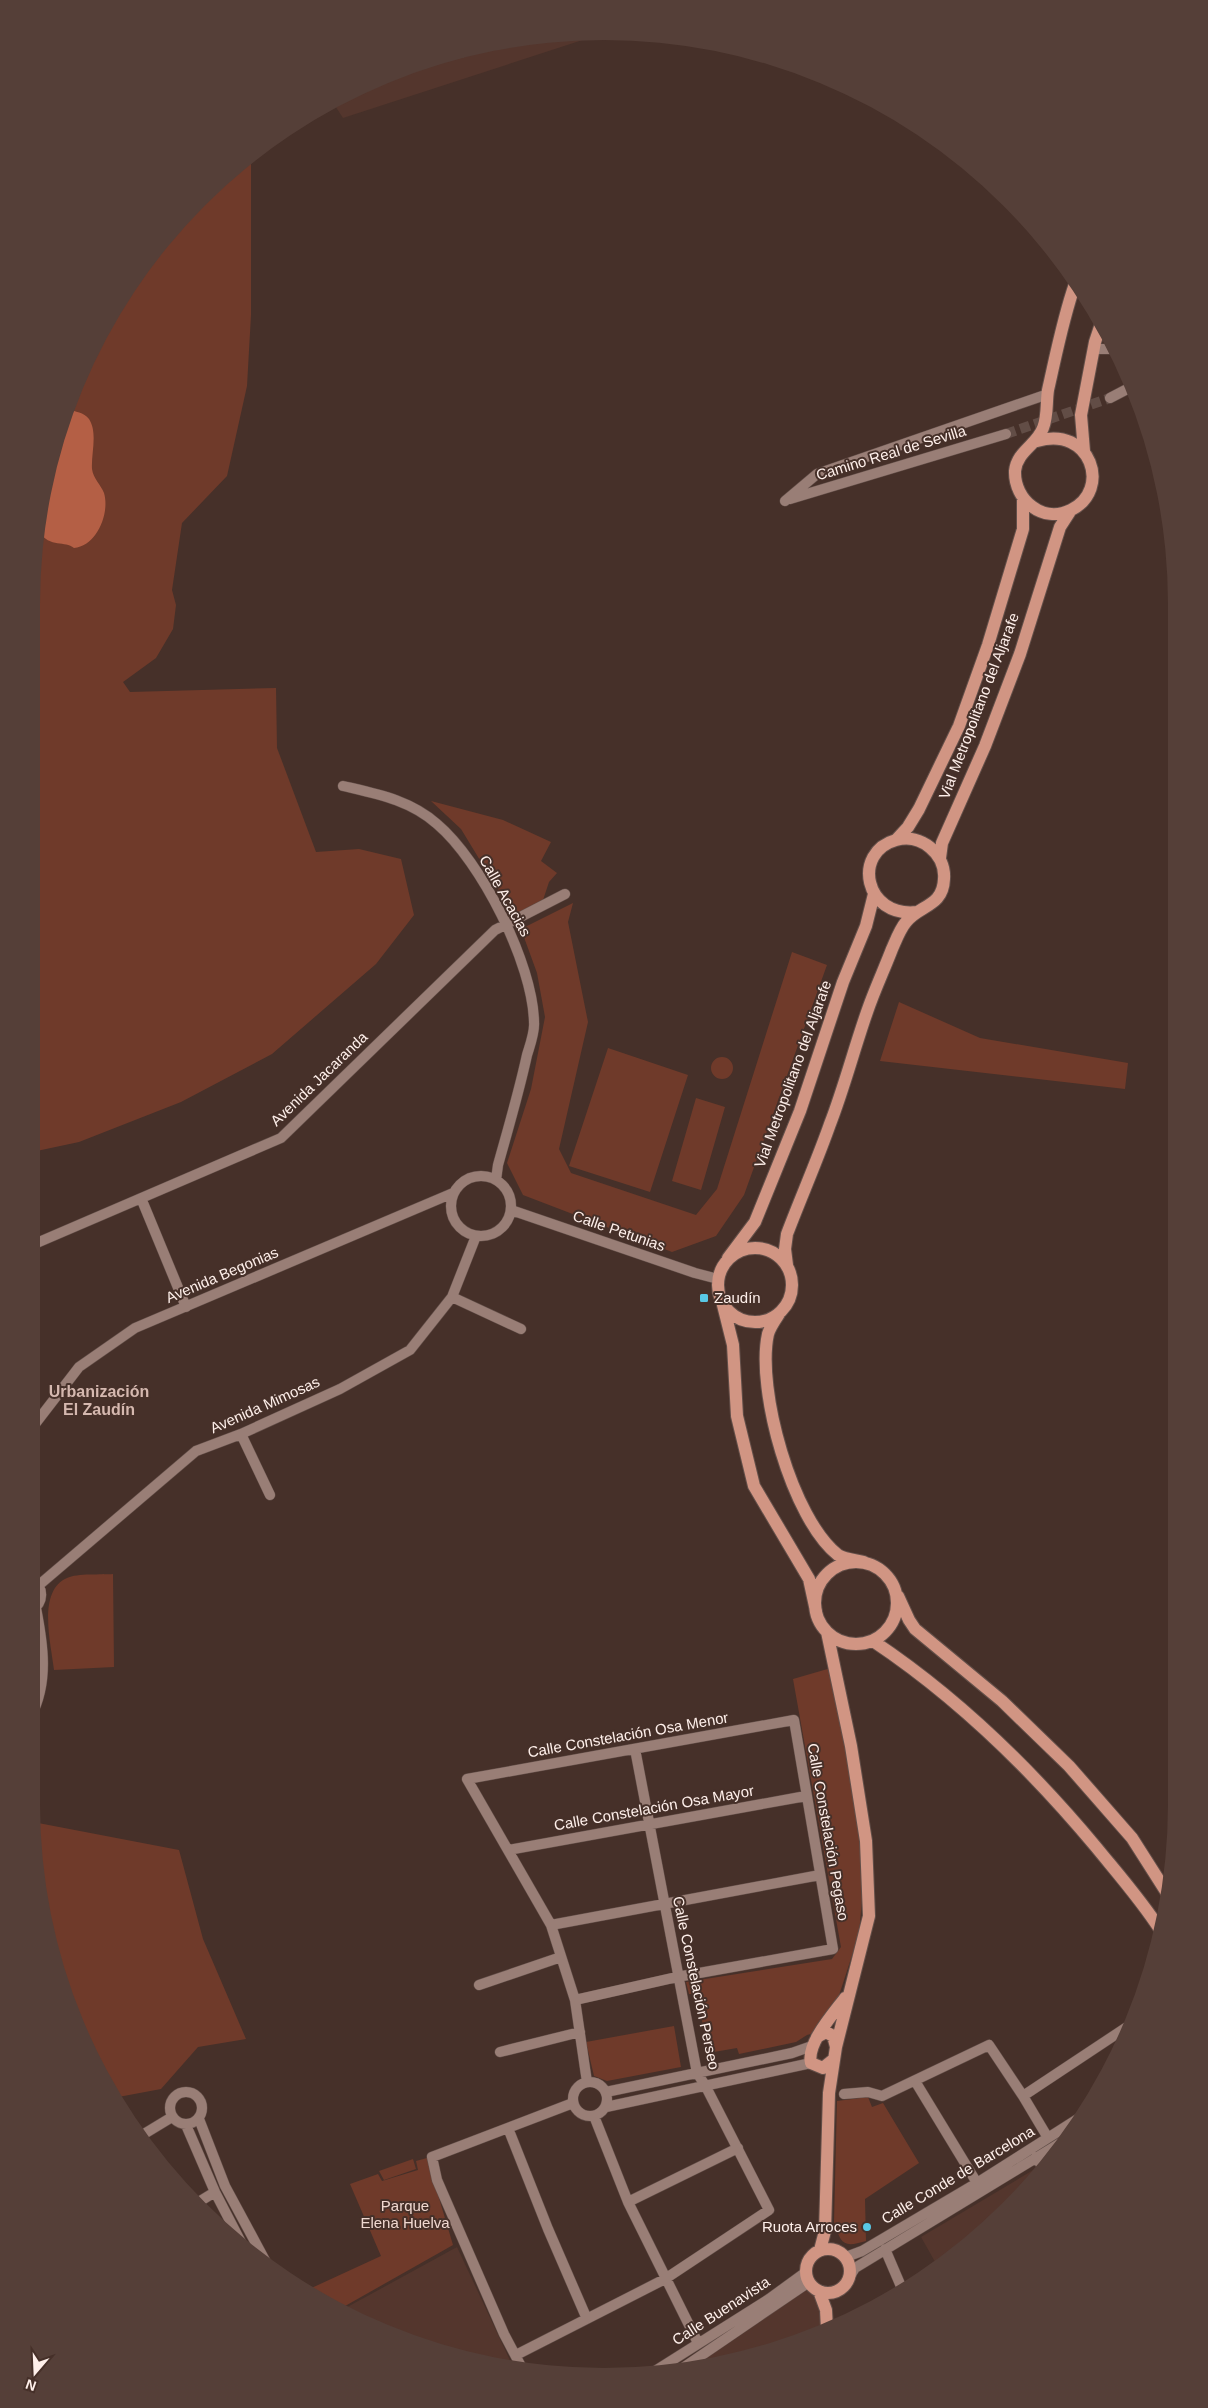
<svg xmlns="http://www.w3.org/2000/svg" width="1208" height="2408" viewBox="0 0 1208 2408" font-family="Arial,sans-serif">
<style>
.built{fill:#54362d}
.green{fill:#6f3a2a}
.water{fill:#b45f45}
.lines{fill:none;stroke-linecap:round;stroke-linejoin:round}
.minor-tunnel{stroke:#624d46;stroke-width:10;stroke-dasharray:10 5;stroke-linecap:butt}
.minor-casing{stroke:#634f49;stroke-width:11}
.major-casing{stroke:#634f49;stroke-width:14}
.minor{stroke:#997e76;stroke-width:10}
.major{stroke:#d19583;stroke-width:12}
.poi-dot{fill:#59c8e5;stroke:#463029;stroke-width:2}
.labels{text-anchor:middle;stroke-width:4;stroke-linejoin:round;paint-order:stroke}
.street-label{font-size:15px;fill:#feefea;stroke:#463029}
.poi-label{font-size:15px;fill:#feefea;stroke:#463029;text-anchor:start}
.park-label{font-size:15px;fill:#f0d8d0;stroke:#463029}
.neighbourhood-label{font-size:16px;font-weight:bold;fill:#d5b8af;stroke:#463029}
</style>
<rect width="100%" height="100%" fill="#463029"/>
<path class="built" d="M601,34l-258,84 -11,-17 88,-39 109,-26z
M726,46l26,5 105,39 24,15z
M1035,2169l3,4 -29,36 -71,58 -17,-30z
M457,2247l57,122 -22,-3 -107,-33 -45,-22z
M809,2282l10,9 8,38 -74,28 -75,15z"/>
<path class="green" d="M251,156v159l-4,71 -20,90 -45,47 -10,67 4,15 -3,24 -17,29 -33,24 7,10 146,-4 1,60 39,104 43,-3 42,10 13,56 -38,49 -104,90 -91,48 -102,40 -47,10v-585l19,-111 39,-105 59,-95 77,-82z
M431,801l72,19 48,22 -10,19 16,12 -8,9 -6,18 -29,16 -53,-87z
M573,903l-5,19 20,100 -29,127 12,24 125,42 21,-26 75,-237 35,13 -83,230 -28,41 -44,16 -149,-57 -16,-32 24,-74 14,-72 -8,-44 -16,-44z
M899,1002l81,36 148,25 -3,26 -245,-28z
M608,1048l80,27 -38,117 -81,-26z
M711 1068a11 11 0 1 1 22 0a11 11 0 1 1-22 0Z
M696,1098l29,9 -24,83 -29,-9z
M113,1574l1,93 -60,3c-3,-26 -17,-79 13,-92 10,-5 35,-3 46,-4z
M831,1668l26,138 7,70 -5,58 -31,95 -21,6 -11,7 -57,12 -2,-6 -29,5 -11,-59h-8l-3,-12 146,-23 9,-12 -48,-268z
M33,1822l146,28 24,89 43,100 -48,8 -37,42 -48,9 -51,-110 -20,-73z
M674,2026l7,41 -74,14 -13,-5 -8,-34z
M868,2097l4,10 11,-4 36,60 -54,36 1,42c-23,7 -25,3 -32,-19l3,-121z
M427,2158l26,87 -115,65 -33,-19 76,-35 -31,-72 28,-10 4,7 36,-11 -2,-9z
M413,2159l3,10 -32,11 -5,-9z"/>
<path class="water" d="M68,409c7,3 16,3 21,10 9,14 2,34 3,50 1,9 9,16 12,24 6,20 -7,53 -30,55 -9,-8 -23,1 -36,-17l13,-75z"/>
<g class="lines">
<path class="minor-tunnel" d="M1006,434l104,-36"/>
<g class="minor-casing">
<path id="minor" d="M451,54l11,-2
M1094,349h19
M1110,398l23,-12
M790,499l216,-65
M785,501l32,-27 231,-80
M343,786c34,8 67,14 94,38 44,37 96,140 97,198 1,10 -4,23 -7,33 -8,37 -19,74 -29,110l-2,15
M451 1206a30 30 0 1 1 60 0a30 30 0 1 1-60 0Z
M141,1198l45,109
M511,1210l184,63 23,6
M32,1245l249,-107 214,-208 70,-36
M452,1297l69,32
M32,1428l47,-61 56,-39 318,-135
M241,1434l29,61
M39,1585l157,-134 45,-17 99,-45 70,-39 42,-53 24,-61
M31,1611c13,-8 14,-24 0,-32
M31,1716c18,-34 12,-72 5,-108
M508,1850l298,-54
M551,1925l269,-50
M479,1985l82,-28
M575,2000l102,-23 156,-28 -39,-229 -327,59 84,146 24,75 12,82
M500,2052l80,-20
M915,2081l62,102
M573 2099a17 17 0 1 1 34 0a17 17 0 1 1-34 0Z
M170 2108a16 16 0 1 1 32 0a16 16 0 1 1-32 0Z
M606,2092l186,-39 20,-7
M844,2094l24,-2 14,4 107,-51 34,51 25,42
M1023,2096l107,-71
M606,2107l205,-44
M594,2116l34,86 70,141
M199,2119l26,67 42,78
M186,2125l29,67 29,56
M508,2128l40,101 39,90
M139,2137l33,-20
M1036,2157l7,11
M628,2202l110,-54
M197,2203l18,-11
M885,2249l18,42
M846,2257l16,-6 115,-68 107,-68
M850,2276l5,-8 212,-129
M516,2355l149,-76 104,-69 -64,-125 -8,-12 -62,-324
M523,2370l-19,-36 -67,-154 -5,-23 141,-54
M677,2372l132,-90
M652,2373l117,-74 37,-27"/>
</g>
<g class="major-casing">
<path id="major" d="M1037,441c54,-16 75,49 34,69 -28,14 -57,-10 -56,-39 2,-20 22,-26 28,-43 5,-12 3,-25 5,-38 8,-35 15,-72 27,-106
M1084,451l-3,-36 14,-73 5,-15
M896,840l12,-13 11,-18 40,-83 29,-81 35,-116v-29
M940,858l2,-15 43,-97 35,-92 40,-127 11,-17
M718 1285a37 37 0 1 1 74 0a37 37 0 1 1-74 0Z
M728,1258l27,-36 45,-111 43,-129 23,-56 8,-32
M787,1265l-2,-16 2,-15c14,-37 30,-73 43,-110 14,-36 24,-75 37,-112 7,-21 17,-42 25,-63 4,-9 8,-20 14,-27 13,-17 37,-15 38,-43 2,-25 -23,-46 -48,-39 -44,12 -32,78 21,72
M723,1305l10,40 4,71 17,70 55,93 7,32
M779,1314c-4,6 -9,13 -11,20 -12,55 24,185 70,221 6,4 18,5 26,7
M815 1603a41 41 0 1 1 82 0a41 41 0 1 1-82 0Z
M898,1596l11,24 6,9 87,72 67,65 63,72 35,55
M827,1632l24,114 15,95 3,75 -33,131
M873,1641c84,56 158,128 223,206 22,27 46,54 65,84
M817,2037l9,-5 7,4 3,11 -7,46 -4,138 -5,19
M833,2060l-10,8 -12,-5c-5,-19 23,-50 34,-65
M806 2271a22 22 0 1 1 44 0a22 22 0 1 1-44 0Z
M819,2291l7,19 1,19"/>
</g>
<use href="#minor" class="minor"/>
<use href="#major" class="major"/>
</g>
<g class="poi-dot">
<rect x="699" y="1293" width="10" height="10" rx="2.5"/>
<circle cx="867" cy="2227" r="5"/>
</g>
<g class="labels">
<g class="street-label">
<text transform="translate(891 453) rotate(-17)" y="5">Camino Real de Sevilla</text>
<text transform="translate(979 706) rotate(-69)" y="5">Vial Metropolitano del Aljarafe</text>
<text transform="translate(505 896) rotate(61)" y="5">Calle Acacias</text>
<text transform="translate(793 1074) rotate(-70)" y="5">Vial Metropolitano del Aljarafe</text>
<text transform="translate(319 1079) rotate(-44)" y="5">Avenida Jacaranda</text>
<text transform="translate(619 1231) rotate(19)" y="5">Calle Petunias</text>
<text transform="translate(222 1275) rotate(-23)" y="5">Avenida Begonias</text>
<text transform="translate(265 1405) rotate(-24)" y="5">Avenida Mimosas</text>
<text transform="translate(628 1735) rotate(-10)" y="5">Calle Constelación Osa Menor</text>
<text transform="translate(654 1808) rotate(-10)" y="5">Calle Constelación Osa Mayor</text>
<text transform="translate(828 1832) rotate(80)" y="5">Calle Constelación Pegaso</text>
<text transform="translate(696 1983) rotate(78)" y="5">Calle Constelación Perseo</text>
<text transform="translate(958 2175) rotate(-31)" y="5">Calle Conde de Barcelona</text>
<text transform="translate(721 2311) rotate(-33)" y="5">Calle Buenavista</text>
</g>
<g class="poi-label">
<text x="714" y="1303">Zaudín</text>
<text x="857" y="2232" text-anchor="end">Ruota Arroces</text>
</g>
<g class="park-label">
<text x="405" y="2211">Parque<tspan x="405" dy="17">Elena Huelva</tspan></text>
</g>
<g class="neighbourhood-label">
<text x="99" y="1397">Urbanización<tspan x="99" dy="18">El Zaudín</tspan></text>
</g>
</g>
<path d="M0 0H1208V2408H0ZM604 40H604A564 564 0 0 1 1168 604V1804A564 564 0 0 1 604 2368H604A564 564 0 0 1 40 1804V604A564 564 0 0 1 604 40Z" fill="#553f38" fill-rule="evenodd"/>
<g transform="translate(35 2373) rotate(199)" stroke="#463029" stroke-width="4" paint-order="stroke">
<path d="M0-4L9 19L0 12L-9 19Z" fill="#feefea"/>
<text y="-8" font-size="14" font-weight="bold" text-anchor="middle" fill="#feefea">N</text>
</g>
</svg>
